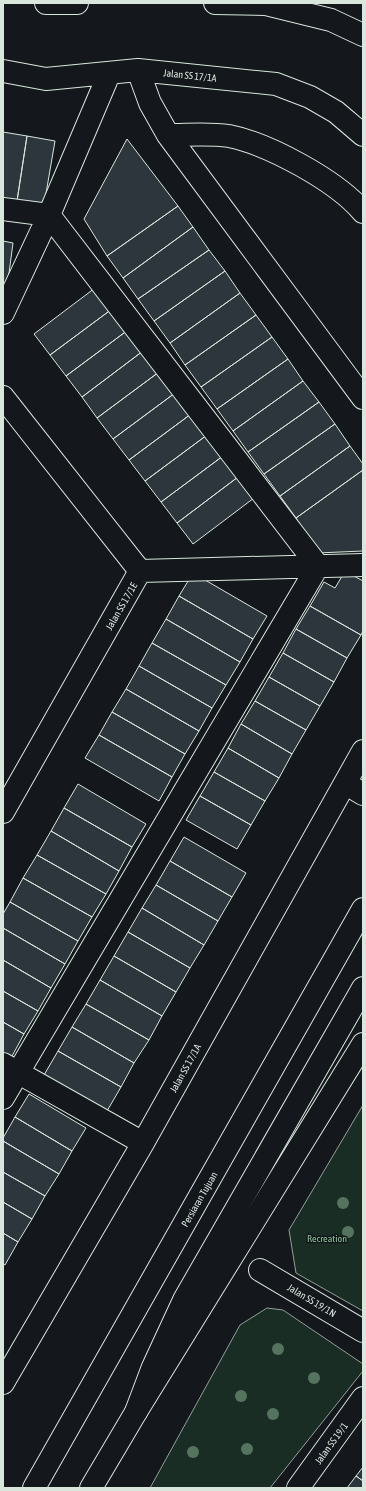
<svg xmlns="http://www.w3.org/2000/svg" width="366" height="1491" viewBox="0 0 366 1491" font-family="'Asap Condensed',sans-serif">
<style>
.green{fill:#1a2d24;stroke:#939e99}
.building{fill:#2c363c;stroke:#d8e6dc}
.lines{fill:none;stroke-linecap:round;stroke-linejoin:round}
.minor-casing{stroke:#d8e6dc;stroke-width:24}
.major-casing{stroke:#d8e6dc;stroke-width:24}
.highway-casing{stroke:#d8e6dc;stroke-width:24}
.minor{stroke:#14181c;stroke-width:22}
.major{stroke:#14181c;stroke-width:22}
.highway{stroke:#14181c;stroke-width:22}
.tree{fill:#55745f}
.labels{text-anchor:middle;stroke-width:3;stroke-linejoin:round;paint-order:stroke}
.street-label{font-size:10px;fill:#d8e6dc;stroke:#14181c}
.park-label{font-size:10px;fill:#8ac095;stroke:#14181c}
</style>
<rect width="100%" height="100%" fill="#14181c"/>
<path class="green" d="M363,1105v206l-67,-38 -7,-43z
M267,1308l16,2 80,54v7l-93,117h-120l90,-163z"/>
<path class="building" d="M3,132l24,4 -10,65 -14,-3z
M27,136l28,5 -11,64 -27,-4z
M127,139l51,67 -71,50 -23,-37z
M178,206l15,21 -70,51 -16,-22z
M193,227l16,23 -71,49 -15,-21z
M3,241l10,2 -7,53h-3z
M209,250l16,21 -71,50 -16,-22z
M225,271l15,22 -70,50 -16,-22z
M95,288l17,21 -62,46 -16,-21z
M240,293l16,22 -71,50 -15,-22z
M112,309l16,21 -62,46 -16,-21z
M256,315l16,22 -71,50 -16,-22z
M128,330l15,21 -61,46 -16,-21z
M272,337l16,22 -71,50 -16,-22z
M143,351l16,21 -62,46 -15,-21z
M288,359l15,22 -70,50 -16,-22z
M159,372l16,21 -62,46 -16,-21z
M303,381l16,21 -71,50 -15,-21z
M175,393l16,21 -62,46 -16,-21z
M319,402l16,22 -71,50 -16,-22z
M191,414l16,21 -62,46 -16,-21z
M335,424l15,22 -70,50 -16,-22z
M207,435l16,21 -62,46 -16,-21z
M350,446l13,18v6l-67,48 -16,-22z
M223,456l15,21 -61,46 -16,-21z
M363,470v81l-46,2 -21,-35z
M238,477l16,21 -61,46 -16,-21z
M345,571l18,10v50l-2,4 -51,-29 14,-24 11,6z
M193,573l74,43 -14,23 -74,-43z
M179,596l74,43 -13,23 -74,-43z
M310,606l51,29 -14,23 -51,-29z
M166,619l74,43 -14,23 -74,-42z
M296,629l51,29 -13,24 -51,-29z
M152,643l74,42 -14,23 -73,-42z
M283,653l51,29 -14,24 -51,-29z
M139,666l73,42 -13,23 -73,-42z
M269,677l51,29 -14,24 -51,-29z
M126,689l73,42 -14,23 -73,-42z
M255,701l51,29 -14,24 -51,-30z
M112,712l73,42 -13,23 -73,-42z
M241,724l51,30 -13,24 -51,-30z
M99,735l73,42 -13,24 -74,-43z
M228,748l51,30 -14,23 -51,-29z
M214,772l51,29 -14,24 -51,-29z
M78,784l68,40 -14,23 -68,-39z
M200,796l51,29 -14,24 -51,-29z
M64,808l68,39 -13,24 -68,-40z
M51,831l68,40 -13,23 -69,-39z
M184,837l62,36 -14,24 -62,-36z
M37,855l69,39 -14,23 -69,-39z
M170,861l62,36 -14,24 -62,-36z
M23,878l69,39 -14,24 -68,-39z
M156,885l62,36 -14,24 -62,-37z
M10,902l68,39 -13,23 -62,-36v-14z
M142,908l62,37 -14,23 -62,-36z
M3,928l62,36 -14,24 -48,-28z
M128,932l62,36 -14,24 -62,-36z
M114,956l62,36 -14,24 -62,-36z
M3,960l48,28 -13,23 -35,-20z
M100,980l62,36 -13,24 -63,-36z
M3,991l35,20 -14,23 -21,-12z
M86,1004l63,36 -15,23 -62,-36z
M3,1022l21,12 -13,24 -8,-5z
M72,1027l62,36 -13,24 -63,-36z
M58,1051l63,36 -14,24 -63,-36z
M29,1094l57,34 -14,23 -57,-34z
M15,1117l57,34 -13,23 -56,-33v-3z
M3,1141l56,33 -14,22 -42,-24z
M3,1172l42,24 -13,23 -29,-17z
M3,1202l29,17 -14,23 -15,-9z
M3,1233l15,9 -13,23 -2,-1z
M363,1467v14l-7,-5z
M356,1476l7,5v7h-16z"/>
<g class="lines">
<g class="minor-casing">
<path id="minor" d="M138,70l12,33 18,32 195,263
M3,71l43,8 92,-9 138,14 34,13 26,15 27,23
M168,135c20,0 42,-2 61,1 40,8 108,45 134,76
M3,209l46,6 269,351 -315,532
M3,313l46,-98 60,-141
M3,397l137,174
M140,571l223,-6
M345,783l18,11
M3,812l137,-241
M3,1064l140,79
M260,1270l103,61
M3,1383l140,-240 220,-392
M298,1488l65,-90"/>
</g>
<g class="major-casing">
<path id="major" d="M34,1488l329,-579
M91,1488l45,-76 227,-368"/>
</g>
<g class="highway-casing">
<path id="highway" d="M46,3h31
M215,3l51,1 65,16 32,15
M136,1412l17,-45 31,-67 179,-312"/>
</g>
<use href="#minor" class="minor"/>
<use href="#major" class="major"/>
<use href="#highway" class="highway"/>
</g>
<g class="tree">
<circle cx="343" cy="1203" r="6"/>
<circle cx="348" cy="1232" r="6"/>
<circle cx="278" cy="1349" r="6"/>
<circle cx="314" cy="1378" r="6"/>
<circle cx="241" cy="1396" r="6"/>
<circle cx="273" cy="1414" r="6"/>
<circle cx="247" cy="1449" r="6"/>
<circle cx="193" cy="1452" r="6"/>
</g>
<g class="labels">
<g class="street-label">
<text transform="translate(190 75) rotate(6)" y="4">Jalan SS 17/1A</text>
<text transform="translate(121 606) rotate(-60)" y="4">Jalan SS 17/1E</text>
<text transform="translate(185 1068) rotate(-61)" y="4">Jalan SS 17/1A</text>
<text transform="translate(199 1199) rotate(-60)" y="4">Persiaran Tujuan</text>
<text transform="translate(312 1300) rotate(31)" y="4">Jalan SS 19/1N</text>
<text transform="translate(331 1443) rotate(-54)" y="4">Jalan SS 19/1</text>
</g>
<g class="park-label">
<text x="327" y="1242">Recreation</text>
</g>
</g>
<rect width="366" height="1491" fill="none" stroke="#d8e6dc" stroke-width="8"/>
</svg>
